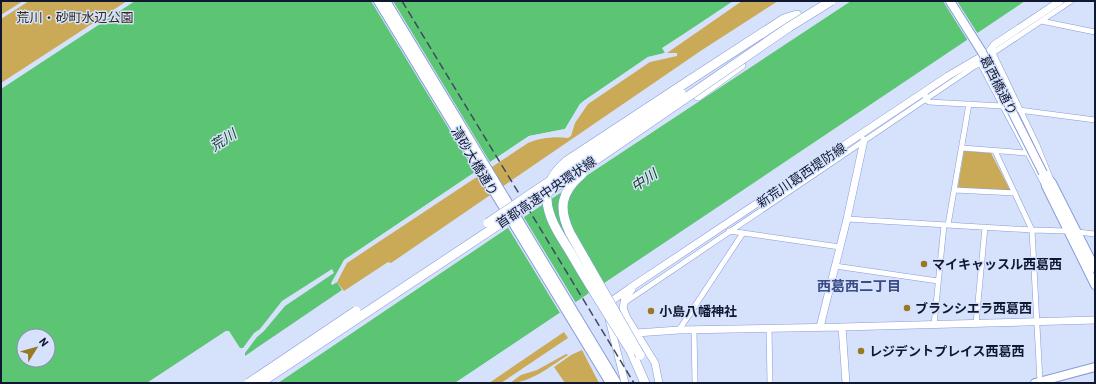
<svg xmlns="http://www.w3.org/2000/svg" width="1096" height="384" viewBox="0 0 1096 384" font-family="Barlow,'Noto Sans JP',sans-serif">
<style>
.green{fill:#caaa56}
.water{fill:#5bc573;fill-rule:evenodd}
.pier{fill:#d6e1fc}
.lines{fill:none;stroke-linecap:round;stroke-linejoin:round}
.street-casing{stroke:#869cdc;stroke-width:6}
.secondary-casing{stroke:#869cdc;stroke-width:8}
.primary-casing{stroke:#869cdc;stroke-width:10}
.highway-casing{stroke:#869cdc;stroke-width:10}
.street{stroke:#fff;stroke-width:5}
.secondary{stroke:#fff;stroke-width:7}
.primary{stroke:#fff;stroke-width:8}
.highway{stroke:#fff;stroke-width:9}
.rail{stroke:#404962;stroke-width:1.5;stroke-dasharray:8 4;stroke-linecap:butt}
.primary-bridge-casing{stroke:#869cdc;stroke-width:10;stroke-linecap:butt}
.highway-bridge-casing{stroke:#869cdc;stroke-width:10;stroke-linecap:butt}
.primary-bridge{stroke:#fff;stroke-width:8}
.highway-bridge{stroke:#fff;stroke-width:9}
.poi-dot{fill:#977922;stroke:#d6e1fc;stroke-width:1.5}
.labels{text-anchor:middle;stroke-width:3;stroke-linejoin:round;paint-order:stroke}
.park-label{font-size:13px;fill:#332b15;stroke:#d6e1fc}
.street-label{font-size:13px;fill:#101830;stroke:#d6e1fc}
.poi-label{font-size:13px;font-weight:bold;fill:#101830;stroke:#d6e1fc;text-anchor:start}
.water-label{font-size:14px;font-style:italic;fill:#1a4524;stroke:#d6e1fc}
.neighbourhood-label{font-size:14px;font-weight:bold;fill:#3a4b85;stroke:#d6e1fc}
</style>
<rect width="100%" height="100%" fill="#d6e1fc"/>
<path class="green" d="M3,1h20l-22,14v-13z
M29,1h98l-126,82v-64z
M742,1h36l-76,49 -311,213 -3,-1 -44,29 -7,-9 10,-19 181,-120c11,-5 28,-7 40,-5l3,-2 4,-13 13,-19 62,-42 27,-6v-3h-10z
M964,151l27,2 19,37 -3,1 -47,-2 -2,-3z
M564,332l4,6 -67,45h-12z
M582,350l17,33h-34l-11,-16 17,-12z
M566,354l2,1c-17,11 -38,28 -58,28l11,-8 16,-5z"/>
<path class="water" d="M135,1h598l-70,47 2,5 -17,4 -63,43 -5,4 -15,25 -36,7 -185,124 -12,25 5,-3 5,8 -100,68 -16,-27 -79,52h-146v-294zM24,336h24v24h-24z
M851,1h174l-570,382h-177l246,-166z"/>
<path class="pier" d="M371,1h22l97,161 39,-26 36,-7 15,-25 5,-4 63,-43 17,-4 -3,-5 73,-47 -70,48 1,6 -17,4 -62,42 -5,5 -16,25 -36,7 -185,123 -11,20 4,-1 -1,2 -5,3 -1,-2 13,-23 131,-88z
M943,1h14l21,33 -10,7z
M523,216l53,87 13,-10 1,2 -131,88h-4l105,-70 -53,-87z
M332,269l2,4 -49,33 -21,25 -7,6 -12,16v4l-4,2 -16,-25 -74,49h-4l79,-52h3l11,17h3l11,-15 6,-4 22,-28z"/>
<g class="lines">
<g class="street-casing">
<path id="street" d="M1041,21l54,11
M993,53l44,92 14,35
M980,63l63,119
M926,96l-1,3 4,3 73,4
M1019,110l76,10
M962,148l65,5
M995,151l37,79 8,152
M954,190l61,3
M847,219l185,11 36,1 27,3
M948,225l21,-121
M729,231l111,16
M835,266l103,15
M624,303l351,-237 17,-10 1,-3 78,-52
M976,324l9,-97
M934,325l10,-100
M769,328l1,55
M679,330l64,-97
M694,330l1,53"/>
</g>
<g class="secondary-casing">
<path id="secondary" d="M632,289l-7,9 -2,10 4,10 28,45 4,20
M609,307l4,-7 17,-12 318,-212 41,-24 5,-7 66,-44
M609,319l16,64
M820,327l27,-108 17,-79
M842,327l4,56
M636,333l43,-3 163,-3 253,-7"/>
</g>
<g class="primary-casing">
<path id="primary" d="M378,1l232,382
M386,1l231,382
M950,1l32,51
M1043,173l3,13 49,99
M1045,175l7,8 43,85
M1035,383l60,-16"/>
</g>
<g class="highway-casing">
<path id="highway" d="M690,80l94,-61 13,-4
M698,96l43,-31
M631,351l14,32"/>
</g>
<use href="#street" class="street"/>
<use href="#secondary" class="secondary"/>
<use href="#primary" class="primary"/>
<use href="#highway" class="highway"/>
<path class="rail" d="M402,1l232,382"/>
<g class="primary-bridge-casing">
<path id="primary-bridge" d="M982,52l61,121"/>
</g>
<g class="highway-bridge-casing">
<path id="highway-bridge" d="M582,174c-21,18 -24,34 -12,59l70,122
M488,223l193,-130
M631,351c-20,-32 -40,-63 -59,-96 -10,-17 -24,-35 -25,-55 -1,-16 8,-29 20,-39l123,-81
M249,383l107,-72
M260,383l318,-211 211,-145 42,-26"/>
</g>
<use href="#primary-bridge" class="primary-bridge"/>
<use href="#highway-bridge" class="highway-bridge"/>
</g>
<g class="poi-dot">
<circle cx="924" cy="264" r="4"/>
<circle cx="907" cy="308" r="4"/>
<circle cx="651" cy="311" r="4"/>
<circle cx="861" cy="351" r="4"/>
</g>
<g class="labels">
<g class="park-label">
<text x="75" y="22">荒川・砂町水辺公園</text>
</g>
<g class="street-label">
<text transform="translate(999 85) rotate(63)" y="5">葛西橋通り</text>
<text transform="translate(475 161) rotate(59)" y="5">清砂大橋通り</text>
<text transform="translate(801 175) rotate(-34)" y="5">新荒川葛西堤防線</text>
<text transform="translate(546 192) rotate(-34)" y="5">首都高速中央環状線</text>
</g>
<g class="poi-label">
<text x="932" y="269">マイキャッスル西葛西</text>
<text x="915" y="313">ブランシエラ西葛西</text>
<text x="659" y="316">小島八幡神社</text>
<text x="869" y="356">レジデントプレイス西葛西</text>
</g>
<g class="water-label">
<text transform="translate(223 140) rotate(-33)" y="5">荒川</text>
<text transform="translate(644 180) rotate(-34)" y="5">中川</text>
</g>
<g class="neighbourhood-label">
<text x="859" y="291">西葛西二丁目</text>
</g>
</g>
<rect width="1096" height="384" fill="none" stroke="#101830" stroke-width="4"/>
<g transform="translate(36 348) rotate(53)"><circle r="19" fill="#d6e1fc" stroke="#8791aa"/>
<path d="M0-3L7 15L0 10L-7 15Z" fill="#977922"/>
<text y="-6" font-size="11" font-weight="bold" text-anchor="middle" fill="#101830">N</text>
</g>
</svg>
